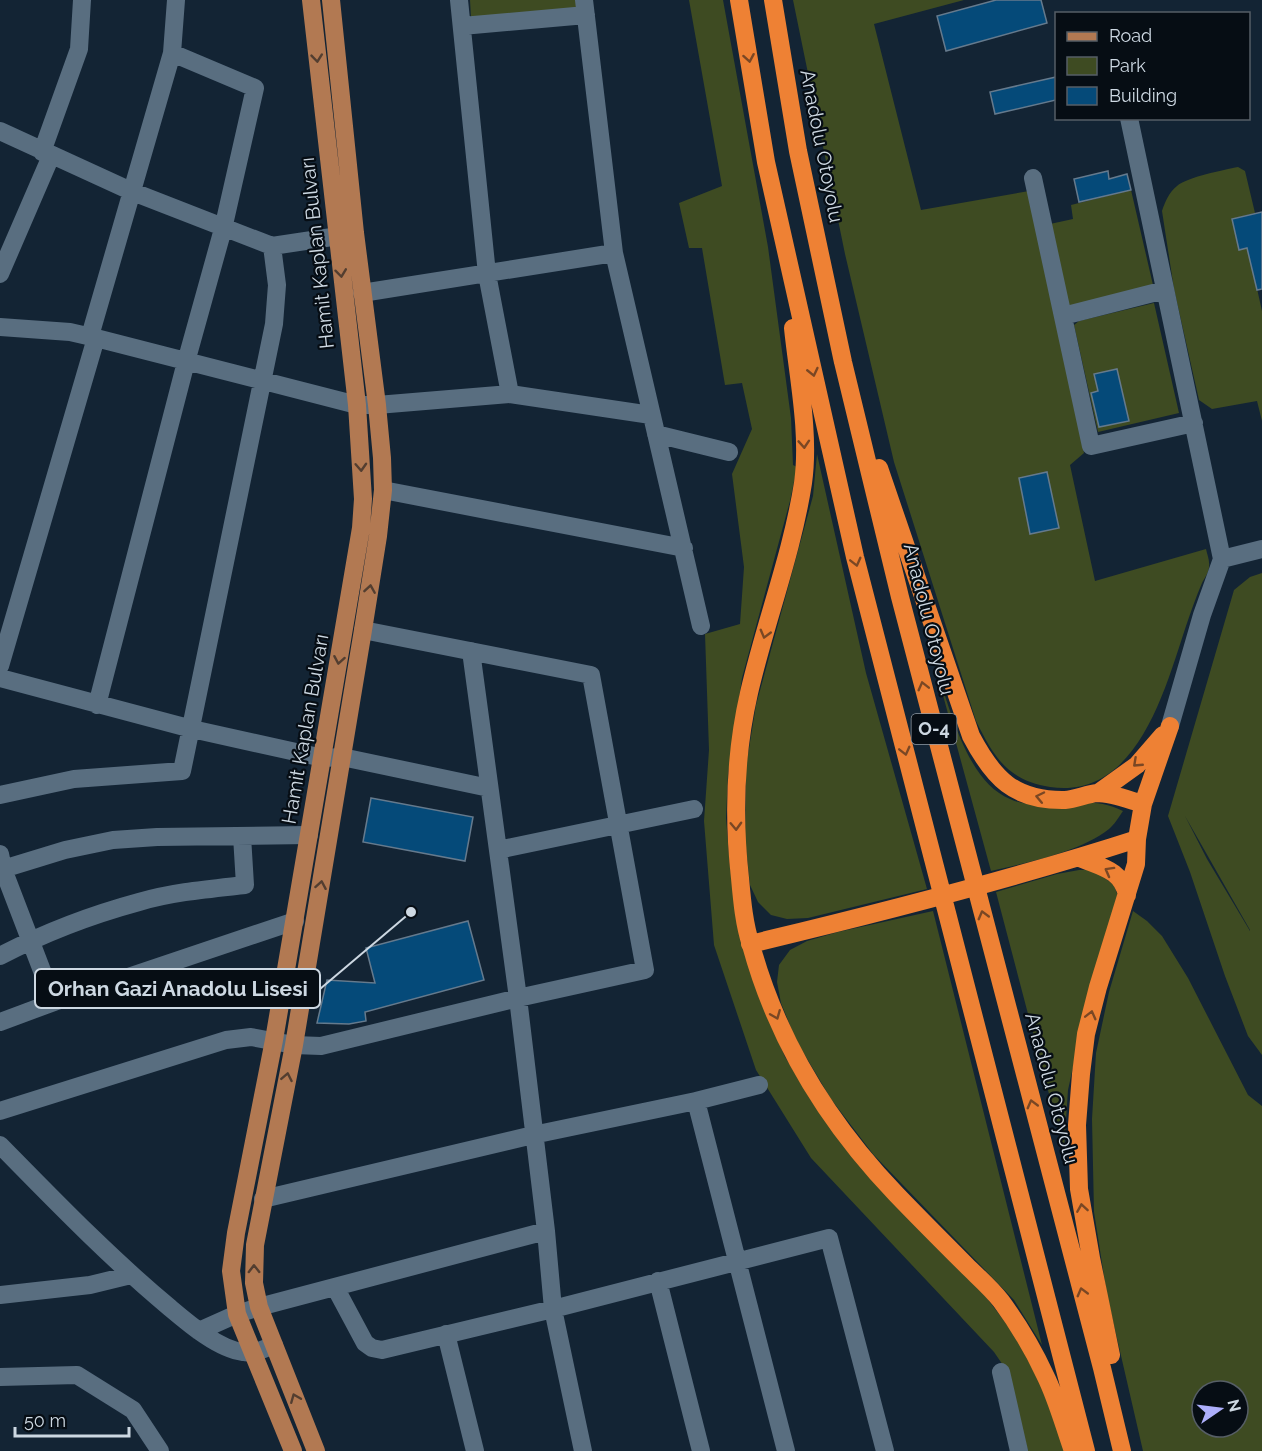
<svg xmlns="http://www.w3.org/2000/svg" width="1262" height="1451" viewBox="0 0 1262 1451" font-family="Raleway,sans-serif">
<style>
.green{fill:#3e4b22;fill-rule:evenodd}
.building{fill:#054a79;stroke:#657a8d;stroke-width:1.5}
.lines{fill:none;stroke-linecap:round;stroke-linejoin:round}
.minor{stroke:#596e80;stroke-width:18}
.major{stroke:#b27952;stroke-width:18}
.highway{stroke:#ee8134;stroke-width:18}
.oneway{stroke:#533e30}
.oneway2{stroke:#7a4724}
.labels{text-anchor:middle;stroke-width:4.5;stroke-linejoin:round;paint-order:stroke}
.shield{fill:#060d14;stroke:#919ba4;stroke-width:1.5}
.shield-label{font-size:18px;font-weight:bold;fill:#cdd8e2}
.street-label{font-size:20px;fill:#cdd8e2;stroke:#060d14}
.leader{fill:none;stroke:#cdd8e2;stroke-width:2}
.callout-dot{fill:#cdd8e2;stroke:#060d14;stroke-width:2}
.callout{fill:#060d14;stroke:#cdd8e2;stroke-width:2}
.callout-label{font-size:21px;text-anchor:middle;font-weight:bold;fill:#cdd8e2}
</style>
<rect width="100%" height="100%" fill="#132434"/>
<path class="green" d="M470,0h106v9l-105,9z
M689,0h34l45,247 23,171 2,47 4,2 -7,34 -48,177 -14,96 -2,44 4,49 13,74 18,59 24,57 27,44 174,196 34,45 19,36 28,73h-39l-21,-80 -13,-19 -183,-194 -55,-88 -42,-125 -10,-124 5,-71 -4,-116 35,-10 4,-57 -12,-93 20,-45 -10,-46 -17,2 -23,-137h-13l-10,-45 43,-17z
M793,0h171l-90,24 47,186 108,-19 55,262 -14,12 25,116 111,-32c1,5 4,12 3,18 0,5 -5,12 -7,16 -6,14 -11,28 -16,43 -21,63 -49,174 -136,161 -43,-7 -56,-30 -74,-66l-82,-259 -49,-208z
M1238,167l7,4 10,42 -23,6 7,31 9,-2 14,63v110l-5,-20 -45,8 -13,-9 -25,-111 -12,-78c3,-9 7,-19 15,-25 10,-9 47,-16 61,-19z
M1131,190l22,95 -85,22 -18,-83 23,-5 -2,-14z
M1154,303l25,110 -81,19 -24,-107 5,-4z
M817,454l49,219 61,216 -119,29 -21,1 -16,-4 -13,-13 -8,-17 -5,-46 1,-72 10,-62 57,-209z
M1262,573v482l-14,-19 -23,-60 -35,-104 -22,-56 66,-226 16,-13zM1185,816l65,114v1l-43,-72z
M935,666c15,41 31,115 75,133 13,6 27,6 41,5 25,-2 49,-5 72,7 -4,6 -9,14 -14,18 -31,24 -81,33 -118,42z
M1079,870h15l20,15 5,14 -34,113 -17,78 -4,61 -68,-259 61,-18z
M933,911l99,394 10,40 -28,-45 -141,-146 -42,-55 -35,-59 -15,-37 -4,-21 2,-17 11,-15 17,-9 31,-9z
M1133,911l14,10 15,15 26,42 60,117 14,11v345h-119l-36,-156 -13,-83 -2,-93 4,-66 13,-61zM1202,1391h36v36h-36z"/>
<path class="building" d="M996,0h45l6,23 -101,28 -9,-35z
M1056,77v23l-61,14 -5,-22z
M1108,171l1,8 18,-5 4,16 -52,12 -5,-23z
M1262,212v77l-5,1 -10,-42 -8,2 -7,-31z
M1117,369l12,52 -30,6 -8,-34 7,-2 -4,-17z
M1047,472l12,56 -29,6 -11,-56z
M371,798l102,19 -8,44 -102,-19z
M468,921l16,59 -119,32 1,9 -17,3 -32,-1 10,-43 48,3 -9,-35z"/>
<g class="lines">
<path class="minor" d="M459,0l28,274 23,120
M584,0l30,253 87,373
M462,26l124,-11
M1129,118l93,441
M0,131l133,61 139,54 80,-12
M42,152l37,-103 3,-49
M1033,178l58,268 103,-23
M0,274l51,-118
M362,293l252,-40
M1063,316l102,-26
M0,327l70,5 26,6 261,67h20l133,-11 141,21
M90,336l82,-283 4,-53
M656,434l73,18
M383,490l301,58
M471,651l47,347 28,233 7,78 30,142
M0,666l96,-328
M0,678l192,51 131,29 19,-1 147,31
M97,705l89,-343 37,-133 32,-141 -83,-35
M1170,726l32,-111 20,-56 40,-10
M0,795l74,-16 108,-8 92,-447 3,-39 -5,-39
M498,850l196,-41
M0,854l3,15 51,133
M0,870l65,-20 48,-10 44,-3 152,-2
M0,956c44,-23 91,-41 139,-54 34,-10 70,-13 106,-17l-3,-49
M0,1022l54,-20 241,-81
M696,1101l90,350
M0,1111l226,-71 25,-3 43,8 27,1 197,-48 127,-28 -54,-295 -228,-45
M0,1145c55,56 109,112 169,162 19,16 49,42 74,45 11,2 21,-3 31,-7
M263,1199l270,-64 163,-34 63,-16
M658,1281l43,170
M335,1287l30,56 7,5 10,2 171,-41 276,-71 56,213
M0,1295l90,-10 41,-10
M199,1331l38,-17 22,-7 287,-76
M446,1334l29,117
M1001,1372l18,79
M0,1377l77,-2 56,35 27,41"/>
<path class="major" d="M293,1451l-56,-137 -6,-43 5,-38 38,-193 87,-512 2,-29 -6,-94 -46,-405
M316,1451l-57,-144 -5,-24 1,-38 39,-200 69,-415 15,-94 5,-46 -1,-32 -5,-53 -22,-172 -24,-233"/>
<path class="highway" d="M739,0l27,162 89,395 231,894
M773,0l25,151 45,211 57,235 202,771 20,83
M793,328c5,49 17,106 10,155 -11,71 -38,140 -54,210 -14,61 -16,122 -9,185 2,22 4,46 11,67 26,95 78,179 145,249 23,24 47,48 70,71 12,12 25,23 35,36 17,23 32,48 44,74 12,24 19,51 28,76
M879,468l92,268c22,42 43,65 94,64 11,-1 22,-6 32,-7 15,0 32,7 46,11
M1098,793l39,-28 26,-30
M1080,858c21,9 42,12 47,37
M750,944c130,-31 260,-64 387,-105
M1111,1355l-20,-97 -12,-69 -2,-64 4,-51 5,-40 12,-47 38,-123 1,-25 6,-35 27,-78"/>
</g>
<defs><path id="oneway-chevron" d="M-2-3.5L2.5 0L-2 3.5" fill="none" stroke-width="1.6" stroke-linecap="round" stroke-linejoin="round" transform="scale(1.5)"/></defs>
<g class="oneway">
<use href="#oneway-chevron" transform="translate(317 58) rotate(84)"/>
<use href="#oneway-chevron" transform="translate(341 273) rotate(83)"/>
<use href="#oneway-chevron" transform="translate(361 467) rotate(87)"/>
<use href="#oneway-chevron" transform="translate(370 589) rotate(-81)"/>
<use href="#oneway-chevron" transform="translate(339 660) rotate(100)"/>
<use href="#oneway-chevron" transform="translate(321 885) rotate(-80)"/>
<use href="#oneway-chevron" transform="translate(287 1077) rotate(-79)"/>
<use href="#oneway-chevron" transform="translate(254 1269) rotate(-91)"/>
<use href="#oneway-chevron" transform="translate(295 1398) rotate(-112)"/>
</g>
<g class="oneway2">
<use href="#oneway-chevron" transform="translate(749 58) rotate(80)"/>
<use href="#oneway-chevron" transform="translate(813 372) rotate(77)"/>
<use href="#oneway-chevron" transform="translate(804 444) rotate(86)"/>
<use href="#oneway-chevron" transform="translate(856 562) rotate(76)"/>
<use href="#oneway-chevron" transform="translate(765 634) rotate(105)"/>
<use href="#oneway-chevron" transform="translate(923 686) rotate(-104)"/>
<use href="#oneway-chevron" transform="translate(905 751) rotate(76)"/>
<use href="#oneway-chevron" transform="translate(1137 763) rotate(137)"/>
<use href="#oneway-chevron" transform="translate(1040 797) rotate(-168)"/>
<use href="#oneway-chevron" transform="translate(736 826) rotate(88)"/>
<use href="#oneway-chevron" transform="translate(1109 871) rotate(-151)"/>
<use href="#oneway-chevron" transform="translate(983 915) rotate(-105)"/>
<use href="#oneway-chevron" transform="translate(776 1015) rotate(68)"/>
<use href="#oneway-chevron" transform="translate(1091 1015) rotate(-76)"/>
<use href="#oneway-chevron" transform="translate(1032 1104) rotate(-105)"/>
<use href="#oneway-chevron" transform="translate(1082 1208) rotate(-99)"/>
<use href="#oneway-chevron" transform="translate(1082 1292) rotate(-105)"/>
</g>
<g class="labels">
<rect class="shield" x="911.5" y="714" width="45" height="30" rx="4.5"/>
<g class="shield-label">
<text x="934" y="735">O-4</text>
</g>
<g class="street-label">
<text transform="translate(822 146) rotate(79)" y="7">Anadolu Otoyolu</text>
<text transform="translate(317 253) rotate(-96)" y="7">Hamit Kaplan Bulvarı</text>
<text transform="translate(929 619) rotate(76)" y="7">Anadolu Otoyolu</text>
<text transform="translate(305 729) rotate(-80)" y="7">Hamit Kaplan Bulvarı</text>
<text transform="translate(1052 1088) rotate(75)" y="7">Anadolu Otoyolu</text>
</g>
</g>
<path class="leader" d="M411 912L320 989"/>
<circle class="callout-dot" cx="411" cy="912" r="6"/>
<rect class="callout" x="35" y="969" width="285" height="39" rx="6"/>
<g class="callout-label">
<text x="178" y="996">Orhan Gazi Anadolu Lisesi</text>
</g>
<rect x="1055" y="12" width="195" height="108" fill="#060d14" stroke="#565e66" stroke-width="1.5"/>
<rect x="1067" y="32" width="30" height="9" fill="#b27952" stroke="#565e66" stroke-width="1.5"/>
<text x="1109" y="42" font-size="18" fill="#cdd8e2">Road</text>
<rect x="1067" y="57" width="30" height="18" fill="#3e4b22" stroke="#565e66" stroke-width="1.5"/>
<text x="1109" y="72" font-size="18" fill="#cdd8e2">Park</text>
<rect x="1067" y="87" width="30" height="18" fill="#054a79" stroke="#565e66" stroke-width="1.5"/>
<text x="1109" y="102" font-size="18" fill="#cdd8e2">Building</text>
<g transform="translate(1220 1409) rotate(76)"><circle r="28" fill="#060d14" stroke="#565e66" stroke-width="1.5"/>
<path d="M0-4.5L10 22L0 15L-10 22Z" fill="#adaffb"/>
<text y="-9" font-size="16" font-weight="bold" text-anchor="middle" fill="#cdd8e2">N</text>
</g>
<path d="M15 1427v9h114v-9" fill="none" stroke="#cdd8e2" stroke-width="3"/>
<text x="24" y="1427" font-size="18" fill="#cdd8e2" stroke="#060d14" stroke-width="4.5" paint-order="stroke">50 m</text>
</svg>
